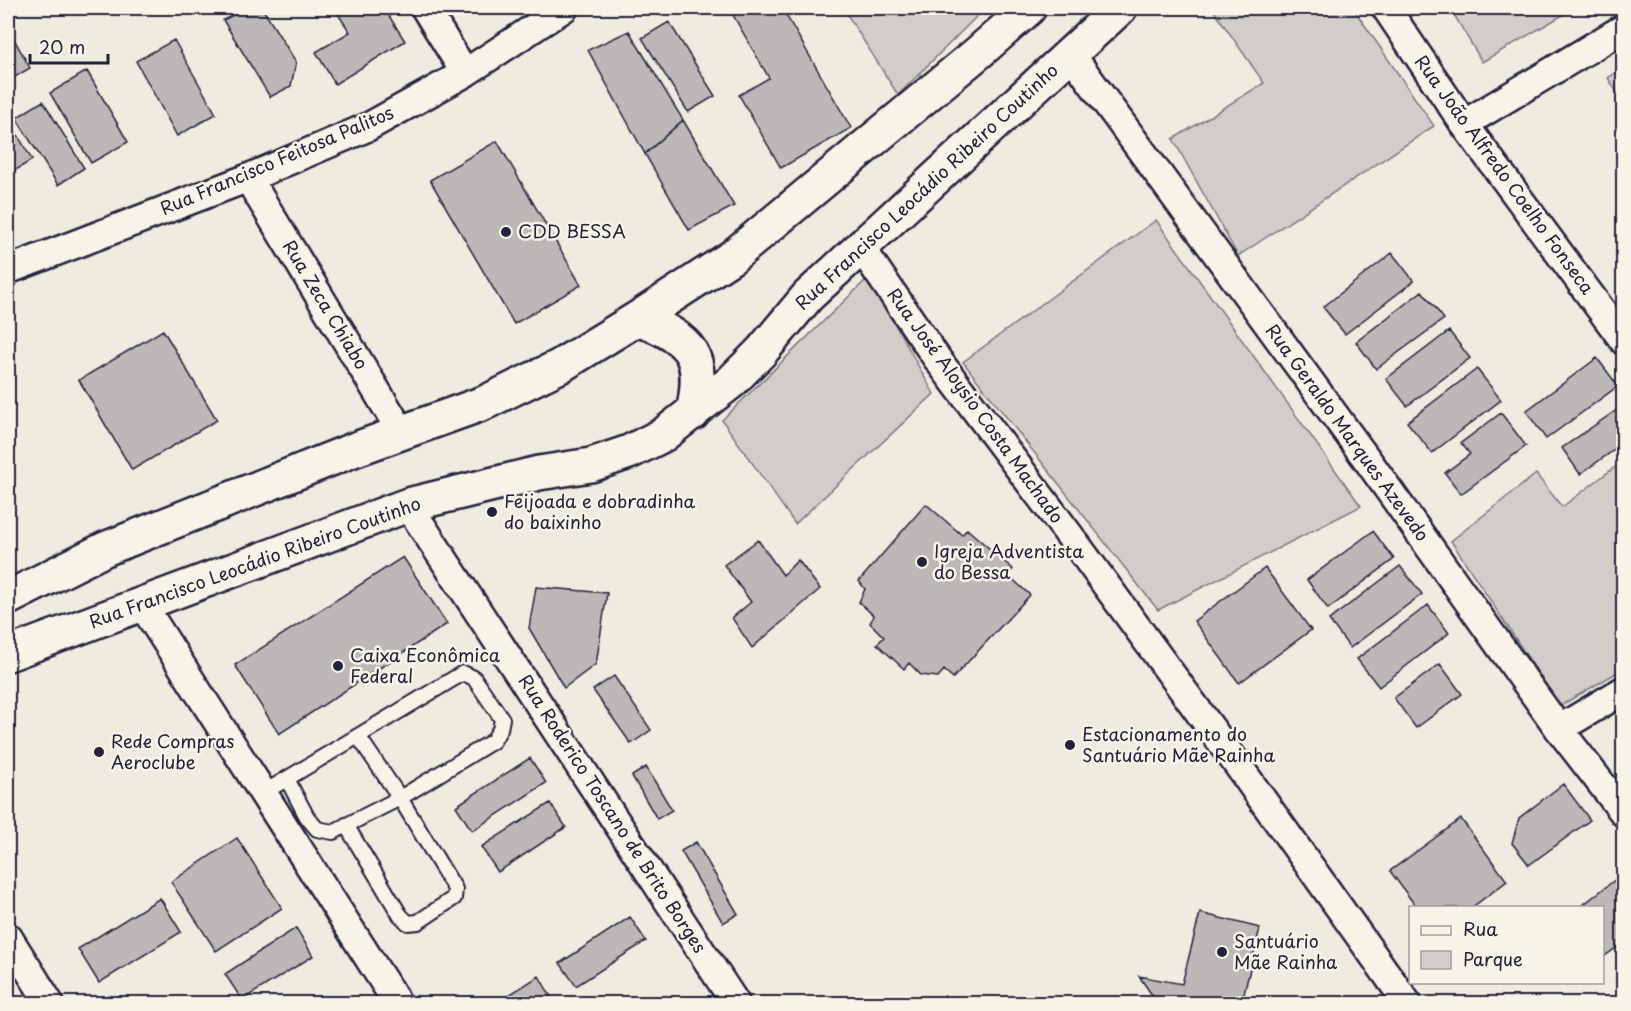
<svg xmlns="http://www.w3.org/2000/svg" width="1631" height="1011" viewBox="0 0 1631 1011" font-family="'Playpen Sans',sans-serif">
<style>
.green{fill:#d1cdc9;stroke:#7a7882;stroke-width:1.5}
.building{fill:#bbb8b7;stroke:#22223b;stroke-width:1.5}
.lines{fill:none;stroke-linecap:round;stroke-linejoin:round}
.lane-casing{stroke:#22223b;stroke-width:18}
.street-casing{stroke:#22223b;stroke-width:32}
.secondary-casing{stroke:#22223b;stroke-width:38}
.lane{stroke:#f7f3e8;stroke-width:14}
.street{stroke:#f7f3e8;stroke-width:27}
.secondary{stroke:#f7f3e8;stroke-width:33}
.poi-dot{fill:#22223b;stroke:#f7f3e8;stroke-width:2}
.labels{text-anchor:middle;stroke-width:5;stroke-linejoin:round;paint-order:stroke}
.street-label{font-size:18px;fill:#22223b;stroke:#f7f3e8}
.poi-label{font-size:18px;fill:#22223b;stroke:#f7f3e8;text-anchor:start}
</style>
<rect width="100%" height="100%" fill="#eeebe1"/>
<filter id="ink" filterUnits="userSpaceOnUse"><feTurbulence type="fractalNoise" baseFrequency=".0167" numOctaves="2"/><feDisplacementMap in="SourceGraphic" scale="12" xChannelSelector="R" yChannelSelector="G"/><feConvolveMatrix kernelMatrix="1 2 1 2 8 2 1 2 1" color-interpolation-filters="sRGB"/></filter>
<g filter="url(#ink)">
<path class="green" d="M843,8h142l-87,87z
M1212,8h141l81,118 -196,130 -65,-117 91,-56z
M1450,8h125l-93,54z
M1623,68v34l-15,-24z
M1156,220l205,286 -203,104 -195,-248z
M869,277l65,117 -139,130 -73,-104z
M1623,461v208l-63,37 -109,-165 85,-67 26,33z"/>
<path class="building" d="M248,8h14l34,54 -5,24 -21,11 -47,-77z
M334,8h50l21,33 -70,43 -19,-32 34,-20z
M729,8h53l69,120 -70,40 -42,-73 30,-17z
M669,22l46,74 -27,16 -46,-74z
M8,28l22,40 -22,13z
M629,31l54,89 -38,34 -57,-104z
M174,40l42,74 -39,22 -41,-75z
M87,71l41,71 -37,21 -41,-70z
M43,101l41,67 -26,17 -42,-67z
M8,118l24,42 -24,15z
M683,120l51,86 -45,24 -44,-76z
M497,141l84,144 -67,39 -84,-144z
M1392,253l22,28 -69,53 -22,-27z
M1422,291l22,28 -68,50 -20,-27z
M163,330l54,90 -85,50 -53,-90z
M1449,331l21,27 -63,48 -21,-27z
M1597,358l21,28 -72,53 -20,-28z
M1477,369l24,31 -69,53 -25,-31z
M1624,405v38l-44,31 -18,-26z
M1501,413l25,33 -65,48 -16,-21 25,-19 -9,-11z
M926,504l36,31 5,-6 46,40 -5,6 22,20 -77,83 -9,-8 -6,7 -17,-2 -12,-12 -5,6 -27,-25 7,-7 -14,-14 4,-7 -15,-14 6,-13 -6,-8z
M1373,531l21,28 -66,50 -21,-29z
M758,540l25,35 15,-15 22,29 -68,59 -20,-30 19,-16 -27,-37z
M403,557l44,67 -168,110 -44,-69z
M1400,566l22,28 -72,54 -21,-28z
M1265,568l46,62 -72,53 -45,-62z
M536,587l71,6 -11,71 -32,24 -35,-60z
M1428,605l21,28 -70,54 -22,-28z
M1440,664l22,30 -46,34 -22,-30z
M614,676l37,54 -20,14 -38,-54z
M530,758l16,25 -74,48 -16,-25z
M646,767l26,43 -15,9 -25,-43z
M1563,784l27,36 -61,45 -17,-22 7,-25z
M550,803l16,24 -68,45 -17,-25z
M1461,819l46,62 -36,27h-54l-27,-37z
M237,838l45,70 -66,43 -45,-69z
M696,842l42,72 -15,9 -42,-72z
M1616,879l8,10v53l-22,16v-50h-23z
M160,898l21,34 -82,51 -21,-34z
M1200,913l60,15 -17,70 23,6h-108l-19,-28 43,8z
M630,917l16,24 -70,45 -16,-23z
M296,928l17,28 -71,44 -17,-26z
M539,976l16,28h-60z"/>
<g class="lines">
<g class="lane-casing">
<path id="lane" d="M263,793l200,-120 11,5 28,41 -2,10 -7,12 -93,57 -67,34 -16,-3 -10,-12 -20,-38
M346,825l54,90 8,8 10,-1 36,-24 1,-9 -55,-91 -42,-62"/>
</g>
<g class="street-casing">
<path id="street" d="M425,8l40,65
M1386,8l78,116 160,217
M1070,53l301,412 188,264 65,84
M1464,124l160,-96
M248,178l154,255
M860,246l78,114 141,188 158,216 171,240
M8,270l240,-92 120,-51 97,-54 99,-65
M408,505l328,499
M142,604l256,400
M1559,729l65,-39
M8,937l42,67"/>
</g>
<g class="secondary-casing">
<path id="secondary" d="M638,318c55,22 67,37 55,95
M8,598l97,-49 248,-99 131,-47 76,-37 78,-48 94,-61 247,-205 50,-44
M8,654l400,-149 131,-32 52,-8 38,-13 34,-17 68,-53 30,-30 47,-56 312,-288"/>
</g>
<use href="#lane" class="lane"/>
<use href="#street" class="street"/>
<use href="#secondary" class="secondary"/>
</g>
</g>
<g class="poi-dot">
<circle cx="506" cy="232" r="6"/>
<circle cx="492" cy="512" r="6"/>
<circle cx="922" cy="562" r="6"/>
<circle cx="338" cy="666" r="6"/>
<circle cx="1070" cy="745" r="6"/>
<circle cx="99" cy="752" r="6"/>
<circle cx="1222" cy="952" r="6"/>
</g>
<g class="labels">
<g class="street-label">
<text transform="translate(277 161) rotate(-23)" y="6">Rua Francisco Feitosa Palitos</text>
<text transform="translate(1504 175) rotate(54)" y="6">Rua João Alfredo Coelho Fonseca</text>
<text transform="translate(927 187) rotate(-43)" y="6">Rua Francisco Leocádio Ribeiro Coutinho</text>
<text transform="translate(325 305) rotate(59)" y="6">Rua Zeca Chiabo</text>
<text transform="translate(975 406) rotate(54)" y="6">Rua José Aloysio Costa Machado</text>
<text transform="translate(1347 433) rotate(54)" y="6">Rua Geraldo Marques Azevedo</text>
<text transform="translate(255 563) rotate(-20)" y="6">Rua Francisco Leocádio Ribeiro Coutinho</text>
<text transform="translate(612 814) rotate(57)" y="6">Rua Roderico Toscano de Brito Borges</text>
</g>
<g class="poi-label">
<text x="518" y="238">CDD BESSA</text>
<text x="504" y="508">Feijoada e dobradinha<tspan x="504" dy="21">do baixinho</tspan></text>
<text x="934" y="558">Igreja Adventista<tspan x="934" dy="21">do Bessa</tspan></text>
<text x="350" y="662">Caixa Econômica<tspan x="350" dy="21">Federal</tspan></text>
<text x="1082" y="741">Estacionamento do<tspan x="1082" dy="21">Santuário Mãe Rainha</tspan></text>
<text x="111" y="748">Rede Compras<tspan x="111" dy="21">Aeroclube</tspan></text>
<text x="1234" y="948">Santuário<tspan x="1234" dy="21">Mãe Rainha</tspan></text>
</g>
</g>
<rect width="1631" height="1011" fill="none" stroke="#f7f3e8" stroke-width="30"/>
<rect x="15" y="15" width="1601" height="981" fill="none" stroke="#22223b" stroke-width="2" filter="url(#ink)"/>
<rect x="1409" y="906" width="195" height="78" fill="#f7f3e8" stroke="#a29fa3" stroke-width="1.5"/>
<rect x="1421" y="926" width="30" height="9" fill="#f7f3e8" stroke="#a29fa3" stroke-width="1.5"/>
<text x="1463" y="936" font-size="18" fill="#22223b">Rua</text>
<rect x="1421" y="951" width="30" height="18" fill="#d1cdc9" stroke="#a29fa3" stroke-width="1.5"/>
<text x="1463" y="966" font-size="18" fill="#22223b">Parque</text>
<path d="M30 54v9h78v-9" fill="none" stroke="#22223b" stroke-width="3"/>
<text x="39" y="54" font-size="18" fill="#22223b" stroke="#f7f3e8" stroke-width="4.5" paint-order="stroke">20 m</text>
</svg>
